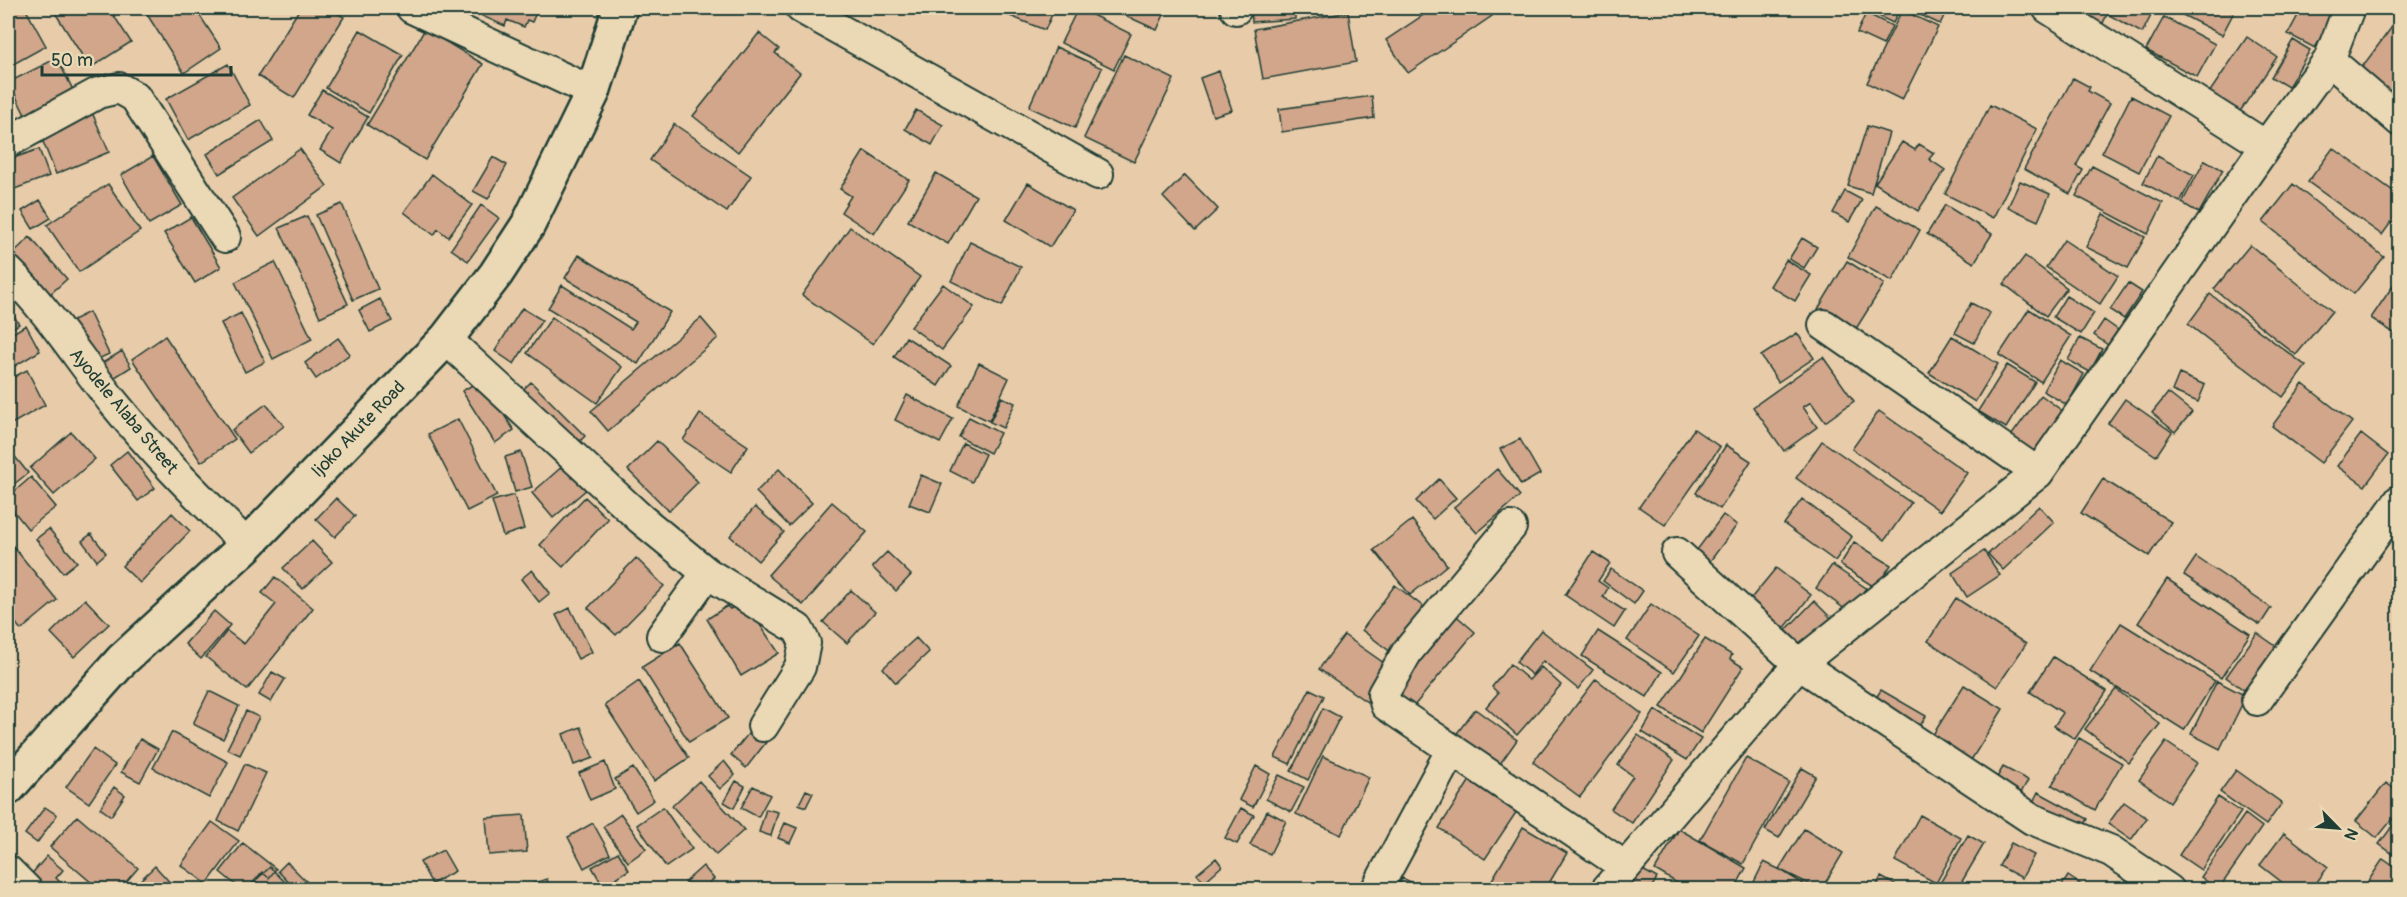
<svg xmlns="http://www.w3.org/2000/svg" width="2407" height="897" viewBox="0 0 2407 897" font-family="Pangolin,sans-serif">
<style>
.building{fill:#d1a68a;stroke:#1f3d34;stroke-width:1.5}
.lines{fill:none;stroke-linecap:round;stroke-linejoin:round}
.street-casing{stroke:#1f3d34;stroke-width:34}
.secondary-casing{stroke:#1f3d34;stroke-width:38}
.street{stroke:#ebd8b5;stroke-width:30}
.secondary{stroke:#ebd8b5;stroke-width:33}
.labels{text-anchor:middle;stroke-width:4.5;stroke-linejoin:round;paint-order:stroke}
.street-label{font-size:18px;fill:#1f3d34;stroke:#ebd8b5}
</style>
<rect width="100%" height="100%" fill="#e8ccaa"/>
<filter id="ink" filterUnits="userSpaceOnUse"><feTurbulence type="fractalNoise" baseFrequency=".0167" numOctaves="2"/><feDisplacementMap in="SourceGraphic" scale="12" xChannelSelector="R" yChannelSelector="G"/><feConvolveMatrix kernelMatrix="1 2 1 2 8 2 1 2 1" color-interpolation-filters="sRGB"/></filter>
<g filter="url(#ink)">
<path class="building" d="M13,8h12l21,38 -38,21v-56z
M52,8h57l22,34 -41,26z
M143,8h52l26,40 -37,25z
M300,8h28l16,9 -50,81 -36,-22z
M486,8h52l-6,14 -5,-2 -3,7 -17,-7 -2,6 -23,-10z
M990,8h65l-10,22z
M1078,8l53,26 -17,35 -53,-26z
M1109,8h58l-10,22z
M1251,8h44v11l-43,3z
M1299,8h29v4l-28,2z
M1434,8h53l5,8 -84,57 -22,-33z
M1870,8h30l-7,15 -25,-12z
M1905,8h43l-8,16z
M2090,8h20l-7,15 -17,-7z
M2113,8h42l-13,25 -33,-18z
M2169,8h67l-14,27z
M2302,8h34l-21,40 -27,-14z
M1902,10l36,17 -36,73 -35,-17z
M1348,12l8,50 -93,17 -9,-50z
M1866,13l26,13 -9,19 -26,-12z
M2400,16v76l-5,6 -36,-27z
M2164,17l51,27 -18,33 -51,-27z
M425,29l58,35 -58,96 -58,-35z
M360,30l43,25 -34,58 -43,-25z
M759,33l20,16 -4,4 25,20 -62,79 -45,-36z
M2247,37l30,20 -38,56 -30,-20z
M2293,40l17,10 -22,37 -17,-10z
M1056,47l46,21 -27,60 -46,-21z
M1124,55l50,24 -40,83 -50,-24z
M57,58l18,36 -48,25 -18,-37z
M228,64l22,41 -62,35 -22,-41z
M1219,71l13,39 -19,6 -13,-38z
M2073,78l17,9 -2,4 22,12 -34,63 7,4 -13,24 -46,-25z
M322,90l46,27 -27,46 -21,-13 12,-20 -25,-15z
M1372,96l2,22 -92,14 -3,-23z
M2131,96l38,20 -30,56 -37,-19z
M1990,105l47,24 -44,89 -48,-24z
M91,110l18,42 -53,22 -17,-42z
M916,110l27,15 -11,20 -27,-16z
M261,120l12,21 -54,33 -12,-20z
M674,124l77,52 -24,36 -77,-52z
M1867,126l22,7 -18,60 -23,-7z
M1902,142l13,8 4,-6 15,9 -5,6 16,11 -27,41 -43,-28z
M2333,148l67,48v14l-18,25 -74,-53z
M39,149l10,27 -37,14 -4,-14v-16z
M300,149l27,37 -68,50 -27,-38z
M864,151l45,29 -35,54 -33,-22 10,-16 -11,-7z
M153,156l29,49 -33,19 -28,-49z
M2157,156l37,19 -14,27 -37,-19z
M493,157l14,8 -19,34 -15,-8z
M2205,160l18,10 -24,43 -17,-10z
M2092,166l71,37 -15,31 -72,-38z
M936,173l40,23 -28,48 -40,-23z
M432,174l40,31 -24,32 -10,-8 -4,6 -30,-23z
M1185,175l33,34 -23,22 -32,-34z
M2020,181l30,13 -12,27 -30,-14z
M1028,183l45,27 -23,37 -44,-27z
M108,184l32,47 -61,41 -32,-47z
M2293,184l91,73 -30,37 -91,-72z
M1845,191l17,9 -13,22 -16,-9z
M40,200l11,18 -18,11 -11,-18z
M342,204l36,85 -25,11 -37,-85z
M481,205l18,13 -31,43 -17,-12z
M1945,205l47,29 -18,29 -47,-29z
M1876,206l44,24 -28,51 -44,-24z
M2103,214l42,23 -17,31 -42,-21z
M307,216l41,88 -28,13 -41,-89z
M191,217l30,50 -26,16 -31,-50z
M850,227l70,50 -47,67 -71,-49z
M30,237l37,42 -20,18 -37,-41z
M1802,238l15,9 -13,21 -15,-9z
M2064,240l54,36 -18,28 -54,-37z
M970,242l51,25 -19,39 -51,-25z
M2250,245l82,66 -36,44 -82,-66z
M579,255l91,57 -32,52 -90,-56 14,-23 69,44 5,-7 -71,-44z
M2025,256l42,32 -21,28 -42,-32z
M1786,260l25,15 -16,26 -25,-15z
M1847,261l37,23 -30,48 -36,-23z
M275,262l37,77 -39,20 -38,-77z
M2396,281l4,2v54l-29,-19z
M2128,283l14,9 -18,27 -14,-9z
M943,284l31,23 -32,43 -31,-23z
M2210,294l96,72 -23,31 -95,-73z
M2066,296l28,17 -13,21 -28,-17z
M380,299l12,22 -22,11 -11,-22z
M1971,303l19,10 -16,30 -19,-10z
M8,306l11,18 -11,7z
M522,308l20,12 -28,44 -19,-13z
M2029,309l42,27 -30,46 -42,-27z
M89,312l20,42 -17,8 -21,-41z
M241,313l24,49 -20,10 -24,-49z
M552,317l70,50 -25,36 -70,-50z
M701,318l17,20 -110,93 -17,-20z
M2104,320l14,10 -10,15 -14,-10z
M26,325l14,26 -32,19v-34z
M1797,333l17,25 -36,24 -17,-26z
M165,336l70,103 -34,23 -69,-103z
M1952,336l46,28 -23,38 -46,-29z
M906,337l45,29 -13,20 -44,-29z
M338,338l12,16 -34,25 -11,-16z
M2080,338l22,11 -12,23 -22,-12z
M122,351l9,16 -22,14 -10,-16z
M1823,357l31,44 -29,21 -14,-20 -8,5 14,20 -33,24 -31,-44z
M2060,360l24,14 -17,31 -24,-14z
M979,363l30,15 -20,43 -31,-15z
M2007,365l28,17 -29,46 -28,-17z
M27,370l18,35 -37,21v-46z
M2179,374l26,11 -7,17 -26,-11z
M481,380l33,50 -19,13 -33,-52z
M531,382l54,54 -14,14 -55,-54z
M2303,384l49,38 -31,41 -49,-37z
M2168,393l24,19 -17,20 -23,-19z
M907,395l46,24 -13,24 -45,-23z
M2041,395l24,18 -31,40 -23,-17z
M1002,397l13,6 -12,25 -13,-6z
M2125,399l47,33 -16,24 -48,-33z
M266,404l18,22 -35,27 -17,-23z
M1879,411l88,62 -27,38 -88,-62z
M700,414l48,32 -17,26 -48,-32z
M969,417l31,16 -10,20 -31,-16z
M458,419l39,77 -30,15 -39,-77z
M1694,429l26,18 -55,78 -26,-18z
M71,432l24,27 -41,36 -24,-27z
M2361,434l27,21 -23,31 -28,-20z
M1520,439l20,35 -19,11 -21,-36z
M657,441l41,41 -29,29 -41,-41z
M1822,441l89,62 -26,37 -89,-62z
M963,443l22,11 -13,28 -22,-11z
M1726,445l25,16 -31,48 -24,-16z
M8,448l20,25 -20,16z
M127,451l28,37 -17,13 -28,-36z
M521,452l11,35 -17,5 -10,-35z
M565,464l22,25 -34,29 -21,-25z
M779,469l33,34 -23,23 -33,-34z
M1497,469l23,27 -43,37 -23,-26z
M921,475l21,9 -12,28 -21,-8z
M31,477l25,30 -28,22 -20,-25v-7z
M1439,479l17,19 -23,21 -17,-18z
M2103,479l68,43 -22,34 -68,-43z
M514,495l10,34 -21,7 -11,-35z
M585,497l23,22 -45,48 -23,-22z
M336,498l19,18 -20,21 -19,-18z
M1802,499l50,38 -17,24 -51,-37z
M832,502l35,30 -64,73 -35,-30z
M2039,506l15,16 -51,48 -15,-16z
M755,507l29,25 -26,29 -28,-25z
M172,513l18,18 -50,52 -18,-17z
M1723,515l14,10 -32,43 -14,-10z
M1412,520l35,45 -37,30 -36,-45z
M49,529l28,33 -14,11 -27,-34z
M91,534l15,19 -9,8 -15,-20z
M8,540l49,60 -36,30 -13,-17z
M312,541l20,21 -29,27 -20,-21z
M1854,542l37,23 -15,23 -36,-23z
M1984,551l16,24 -33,22 -15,-24z
M887,552l24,23 -15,16 -24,-24z
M1593,552l17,11 -12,18 10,7 -5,9 22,14 -11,17 -49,-33z
M2196,557l75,51 -11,17 -76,-50z
M636,558l28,28 -48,49 -28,-27z
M1832,565l34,23 -17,24 -33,-24z
M1776,568l35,27 -28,35 -35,-28z
M1611,569l32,22 -9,13 -31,-23z
M532,570l18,23 -11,9 -18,-23z
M275,577l38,31 -66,82 -41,-33 21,-26 17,13 32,-40 -14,-11z
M2167,579l83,55 -29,44 -83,-55z
M1395,585l30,23 -33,45 -30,-23z
M851,590l24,22 -28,31 -24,-21z
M1956,598l70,46 -29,43 -69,-46z
M85,599l24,25 -35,33 -23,-24z
M744,601l35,52 -38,23 -34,-57 20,-13 3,3z
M1814,601l19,19 -29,29 -18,-19z
M1651,604l48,32 -25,36 -47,-32z
M570,608l22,44 -14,7 -22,-44z
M214,611l16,14 -29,34 -16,-15z
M1452,612l23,20 -61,74 -24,-20z
M2121,623l94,58 -31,49 -94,-59z
M1541,630l52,40 -15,19 -35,-28 -11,14 -16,-13z
M1598,631l64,41 -15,25 -65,-41z
M2257,633l23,16 -32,44 -22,-16z
M1344,635l47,33 -24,34 -48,-33z
M916,638l13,14 -33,31 -13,-15z
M1705,639l27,16 -2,4 13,8 -42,66 -40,-26z
M680,643l48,75 -39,24 -47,-75z
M2053,657l54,34 -32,48 -21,-13 9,-13 -33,-21z
M1510,664l19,16 12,-13 20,18 -44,50 -31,-28 12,-14 -6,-6z
M272,672l13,7 -14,23 -12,-7z
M1596,679l46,35 -62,83 -47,-35z
M639,681l50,77 -35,23 -49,-76z
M2217,681l29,15 -26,53 -29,-15z
M1964,685l39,24 -35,56 -39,-24z
M1310,689l14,7 -34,68 -15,-7z
M2116,689l44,35 -31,39 -44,-34z
M1881,690l45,26 -7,12 -45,-27z
M209,691l30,15 -16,33 -30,-15z
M1323,708l17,9 -32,63 -17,-9z
M1475,709l42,31 -22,31 -43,-31z
M1655,710l46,29 -14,21 -45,-28z
M246,711l13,6 -19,38 -13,-6z
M581,727l12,31 -19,7 -11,-31z
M752,729l15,12 -21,27 -15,-13z
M172,732l56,30 -19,36 -56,-30z
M1638,735l36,25 -42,63 -21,-14 22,-33 -15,-11z
M2079,738l43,25 -27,47 -43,-25z
M140,739l18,10 -18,33 -19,-10z
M2166,742l31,21 -27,39 -31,-22z
M93,749l22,16 -26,38 -23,-16z
M1323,756l46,21 -28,58 -45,-21z
M1746,758l43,24 -46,82 -43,-24z
M724,761l11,14 -15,14 -12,-13z
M605,762l10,27 -25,11 -11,-27z
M245,764l21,9 -28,58 -20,-10z
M1256,766l14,8 -17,33 -14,-7z
M2003,767l25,13 -11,20 -25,-14z
M633,768l21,32 -18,12 -21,-33z
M1802,768l14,8 -37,62 -14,-8z
M2236,770l46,33 -16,22 -46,-33z
M1474,774l47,31 -36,54 -46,-31z
M1279,775l25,12 -13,25 -25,-13z
M699,781l45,49 -28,25 -44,-49z
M736,781l9,5 -11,22 -10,-6z
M2386,783l14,10v17l-23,28 -21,-17z
M753,786l17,9 -12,22 -17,-9z
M114,787l11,8 -14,21 -11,-8z
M806,790l7,3 -7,14 -7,-3z
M2038,792l50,27 -10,17 -49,-26z
M2218,797l23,15 -40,58 -22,-15z
M2124,802l23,16 -16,22 -23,-16z
M45,807l12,8 -20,28 -12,-9z
M663,807l29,42 -26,18 -29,-42z
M1241,808l13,7 -17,29 -12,-6z
M766,809l12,3 -7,24 -12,-4z
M1267,811l19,10 -16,33 -20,-9z
M621,814l25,35 -18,13 -25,-35z
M2245,814l17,13 -44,63 -17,-13z
M524,815l3,37 -38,3 -3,-37z
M1920,815l41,23 -25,45 -41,-22z
M77,816l61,52 -19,22h-19l-50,-43z
M2400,816v43l-21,-15z
M212,822l27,19 -32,43 -26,-19z
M593,823l17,31 -26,14 -16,-31z
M785,823l12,5 -7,15 -12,-5z
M1523,827l44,26 -22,37h-59z
M1679,829l67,39 -12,22h-45l-34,-20z
M1804,829l39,24 -22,37h-8l-34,-21z
M2284,833l44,34 -17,23h-19l-32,-25z
M1968,835l16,9 -27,46h-21z
M243,843l33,26 -7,9 -7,-6 -15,18h-5l-22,-18z
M2011,843l23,12 -12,23 -23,-12z
M443,850l12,21 -23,13 -12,-22z
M618,852l11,18 -26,16 -11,-19z
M47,856l16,14 -7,8 9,9 -2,3h-20l-14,-13z
M1216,858l6,8 -18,16 -7,-8z
M2383,859l17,12v19h-24l-9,-7z
M287,862l25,25 -2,3h-14l-18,-19z
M1764,862l54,26 -1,2h-67z
M155,866l20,22 -44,2v-1z
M703,866l11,13 -13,11h-10l-6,-8z
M270,867l23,23h-31l-8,-8z
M1639,868l18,10 -7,12h-23z
M2068,876l18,12 -1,2h-26z
M1881,877l24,13h-31z
M1402,878l26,12h-31z
M547,879l3,11h-23l-2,-4z"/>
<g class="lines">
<g class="street-casing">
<path id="street" d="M412,8l181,84
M801,8l297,166
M1236,8v1
M2048,8l218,138
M2329,60l71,61
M8,142l90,-49 21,-5 16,9 90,140
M8,271c40,39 70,87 105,131 41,51 88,97 134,143
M1824,325l214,148
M446,339l195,180 66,54 91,56 7,14 -5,24 -37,59
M1511,527l-104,125 -24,42 3,11 238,161
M1677,553l122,111 233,155 79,32 58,39
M662,636l45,-63
M2257,700l143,-200
M8,871l19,19
M1376,890l76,-141
M1606,890l193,-226 239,-191 228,-327 63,-86 20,-52"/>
</g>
<g class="secondary-casing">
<path id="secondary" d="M8,788l114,-128 125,-115 199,-206 50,-65 32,-49 65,-133 27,-84"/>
</g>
<use href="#street" class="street"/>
<use href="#secondary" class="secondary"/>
</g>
</g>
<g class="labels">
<g class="street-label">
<text transform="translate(124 411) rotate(50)" y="6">Ayodele Alaba Street</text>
<text transform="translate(358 429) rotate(-46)" y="6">Ijoko Akute Road</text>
</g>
</g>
<rect width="2407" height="897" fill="none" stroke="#ebd8b5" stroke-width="30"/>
<rect x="15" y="15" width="2377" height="867" fill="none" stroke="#1f3d34" stroke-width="2" filter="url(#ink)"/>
<g transform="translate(2338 828) rotate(115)" stroke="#ebd8b5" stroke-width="4.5" paint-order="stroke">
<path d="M0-4.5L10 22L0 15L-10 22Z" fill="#1f3d34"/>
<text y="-9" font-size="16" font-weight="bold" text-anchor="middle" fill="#1f3d34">N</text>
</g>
<path d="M42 66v9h189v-9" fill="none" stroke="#1f3d34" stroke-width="3"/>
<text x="51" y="66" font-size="18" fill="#1f3d34" stroke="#ebd8b5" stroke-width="4.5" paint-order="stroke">50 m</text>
</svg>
